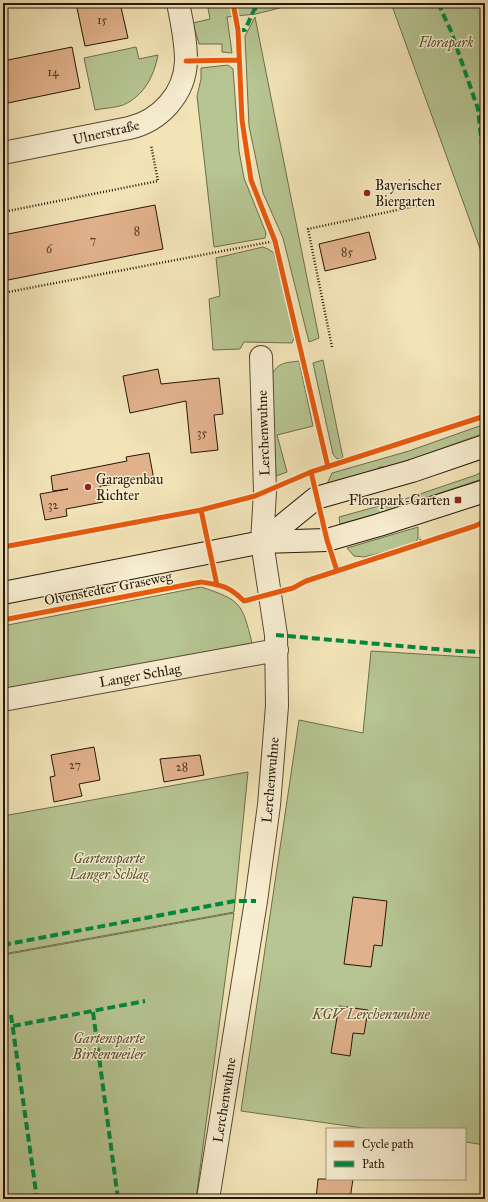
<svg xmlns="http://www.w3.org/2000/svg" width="488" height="1202" viewBox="0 0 488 1202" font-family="'IM FELL Great Primer',serif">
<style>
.green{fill:#b6c592;stroke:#6e6e4d}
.building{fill:#e1b18b;stroke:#271708}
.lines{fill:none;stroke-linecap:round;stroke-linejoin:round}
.minor-casing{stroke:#5a4a34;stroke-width:24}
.secondary-casing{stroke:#271708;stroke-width:24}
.path{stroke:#271708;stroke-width:2.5;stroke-dasharray:1 2;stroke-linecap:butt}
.minor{stroke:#f7edd0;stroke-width:22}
.secondary{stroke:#f7edd0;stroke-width:22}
.quiet{stroke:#00873e;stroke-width:4;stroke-dasharray:8 4;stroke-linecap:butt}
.cycleway-casing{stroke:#f7edd0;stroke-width:8}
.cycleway{stroke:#e8590c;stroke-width:5}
.poi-dot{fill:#8f2418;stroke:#f7edd0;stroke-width:1.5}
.labels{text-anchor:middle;stroke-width:3;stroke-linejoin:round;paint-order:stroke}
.number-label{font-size:12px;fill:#563e29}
.park-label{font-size:14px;font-style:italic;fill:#595438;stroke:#f7edd0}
.street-label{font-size:14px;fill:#271708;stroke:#f7edd0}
.poi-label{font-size:14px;fill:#271708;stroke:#f7edd0;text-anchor:start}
</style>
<rect width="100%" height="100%" fill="#f2e4b7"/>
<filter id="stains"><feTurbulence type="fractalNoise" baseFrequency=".005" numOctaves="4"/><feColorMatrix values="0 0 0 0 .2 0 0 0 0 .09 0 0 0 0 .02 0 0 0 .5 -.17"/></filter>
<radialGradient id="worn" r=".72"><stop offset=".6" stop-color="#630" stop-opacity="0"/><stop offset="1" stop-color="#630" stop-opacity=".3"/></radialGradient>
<path class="green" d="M207,3h92l-43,11 -29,3 5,36 -10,-1v-8h-23l-6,-21 17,-4z
M391,3h94v279l-3,-28z
M255,17l64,321 -10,4 -26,-104 -20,-45 -14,-67 -4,-90z
M136,47l3,12 19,-4c-4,21 -14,41 -35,50 -8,3 -19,3 -28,5l-11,-52z
M228,65l5,4 6,82 5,27 22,55 -1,5 -51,9 -17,-151 4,-17v-11z
M263,247l5,2 6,4 21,83 -3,7 -48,-1 -4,7 -27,1 -4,-51 11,-3 -4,-38z
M323,360l20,98 -6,1 -4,-5 -20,-91z
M299,361l14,65 -36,9 10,37 -11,4 -5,-101c8,-13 14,-12 28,-14z
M485,424v9l-96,34h-10l-2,3 -50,14 5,-11 77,-22z
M485,470v8l-105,35 -40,11 -1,-7 69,-19 68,-23z
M418,527v12l-6,6 -48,12 -10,-1 -7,-8z
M201,587c40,13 41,16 51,56l-249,48v-65z
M371,651l114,7v487l-20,-3v-13h-95l-129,-18 58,-391 64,13z
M248,772l-14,140 -231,42v-138z
M234,913l-38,286h-193v-244z"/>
<path class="building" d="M76,3h44l8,35 -43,8z
M72,47l8,41 -77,16v-43z
M155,205l8,44 -160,32v-46z
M369,232l7,27 -51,12 -6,-27z
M158,369l3,15 58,-6 4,36 -9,1 4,35 -27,3 -5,-52 -56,12 -7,-37z
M149,453l5,27 -54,6 3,16 -37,7 1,7 -22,4 -5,-26 28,-5 -15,2 -2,-15 76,-15 -1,-4z
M94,747l6,33 -21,4 3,12 -28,6 -4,-25 5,-1 -4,-21z
M200,755l4,20 -40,7 -4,-23z
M353,897l34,4 -5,45 -8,-1 -3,22 -27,-3z
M339,1006l29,4 -4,24 -11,-1 -3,23 -19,-3z
M318,1179h35l-3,20h-34z"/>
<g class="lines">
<g class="minor-casing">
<path id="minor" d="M3,153l126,-25c31,-7 56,-34 57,-67 0,-20 -4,-39 -8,-58
M3,700l274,-50
M208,1199l48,-298 13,-96 8,-99 -1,-71 -14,-93 3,-50 -4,-135"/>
</g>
<g class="secondary-casing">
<path id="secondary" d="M262,542l54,-44 96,-27 73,-25
M3,593l259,-51 65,-2 52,-15 106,-34"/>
</g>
<path class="path" d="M3,212l155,-31 -7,-36
M3,293l272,-52
M332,347l-24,-118 122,-26
M420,543l1,-6"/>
<use href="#minor" class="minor"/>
<use href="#secondary" class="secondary"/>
<path class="quiet" d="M438,3l13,28 27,78 7,63
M238,30h7l9,-20 8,-7
M276,635l182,16 27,1
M3,945l232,-44h21
M93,1012l25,187
M11,1015l26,184
M13,1026l132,-25"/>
<g class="cycleway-casing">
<path id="cycleway" d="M233,3l5,27 4,90 9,60 24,61 53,226
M186,61l53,-1
M311,472l16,68 10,31
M201,510l16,75
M3,547l198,-37 54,-14 56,-24 174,-56
M3,620l198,-38c20,3 28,4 43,19l49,-13 13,-7 169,-55 10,-5"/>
</g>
<use href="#cycleway" class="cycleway"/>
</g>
<g class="poi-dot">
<circle cx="367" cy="193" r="4"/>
<circle cx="88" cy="487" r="4"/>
<rect x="454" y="496" width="8" height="8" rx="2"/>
</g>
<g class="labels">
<g class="number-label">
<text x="102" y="24">15</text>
<text x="53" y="76">14</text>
<text x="137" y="235">8</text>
<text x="93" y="244">7</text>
<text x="49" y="253">6</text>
<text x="347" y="256">85</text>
<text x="202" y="437">35</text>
<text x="53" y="509">32</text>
<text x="75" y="769">27</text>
<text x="182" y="771">28</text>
</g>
<g class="park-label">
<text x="446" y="47">Florapark</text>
<text x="109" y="863">Gartensparte<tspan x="109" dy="16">Langer Schlag</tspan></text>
<text x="371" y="1019">KGV Lerchenwuhne</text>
<text x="109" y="1043">Gartensparte<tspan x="109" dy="16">Birkenweiler</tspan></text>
</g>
<g class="street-label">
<text transform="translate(106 132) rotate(-13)" y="5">Ulnerstraße</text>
<text transform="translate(263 433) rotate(-92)" y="5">Lerchenwuhne</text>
<text transform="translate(108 588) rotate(-11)" y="5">Olvenstedter Graseweg</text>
<text transform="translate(140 675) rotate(-10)" y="5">Langer Schlag</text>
<text transform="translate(270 780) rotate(-85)" y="5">Lerchenwuhne</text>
<text transform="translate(224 1100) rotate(-81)" y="5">Lerchenwuhne</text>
</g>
<g class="poi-label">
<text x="375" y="190">Bayerischer<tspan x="375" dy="16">Biergarten</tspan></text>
<text x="96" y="484">Garagenbau<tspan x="96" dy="16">Richter</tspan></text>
<text x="450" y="505" text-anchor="end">Florapark-Garten</text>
</g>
</g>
<rect width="488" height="1202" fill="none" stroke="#f2e4b7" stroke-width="16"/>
<rect x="4" y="4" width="480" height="1194" fill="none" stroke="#271708" stroke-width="2"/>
<rect x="8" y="8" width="472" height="1186" fill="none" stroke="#271708"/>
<rect x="326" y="1128" width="140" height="52" fill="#f7edd0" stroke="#a49780"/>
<rect x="334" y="1141" width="20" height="6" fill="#e8590c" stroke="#a49780"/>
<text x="362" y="1148" font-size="12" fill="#271708">Cycle path</text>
<rect x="334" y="1161" width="20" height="6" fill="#00873e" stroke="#a49780"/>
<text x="362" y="1168" font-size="12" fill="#271708">Path</text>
<rect width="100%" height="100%" filter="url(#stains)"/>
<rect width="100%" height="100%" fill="url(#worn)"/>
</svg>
